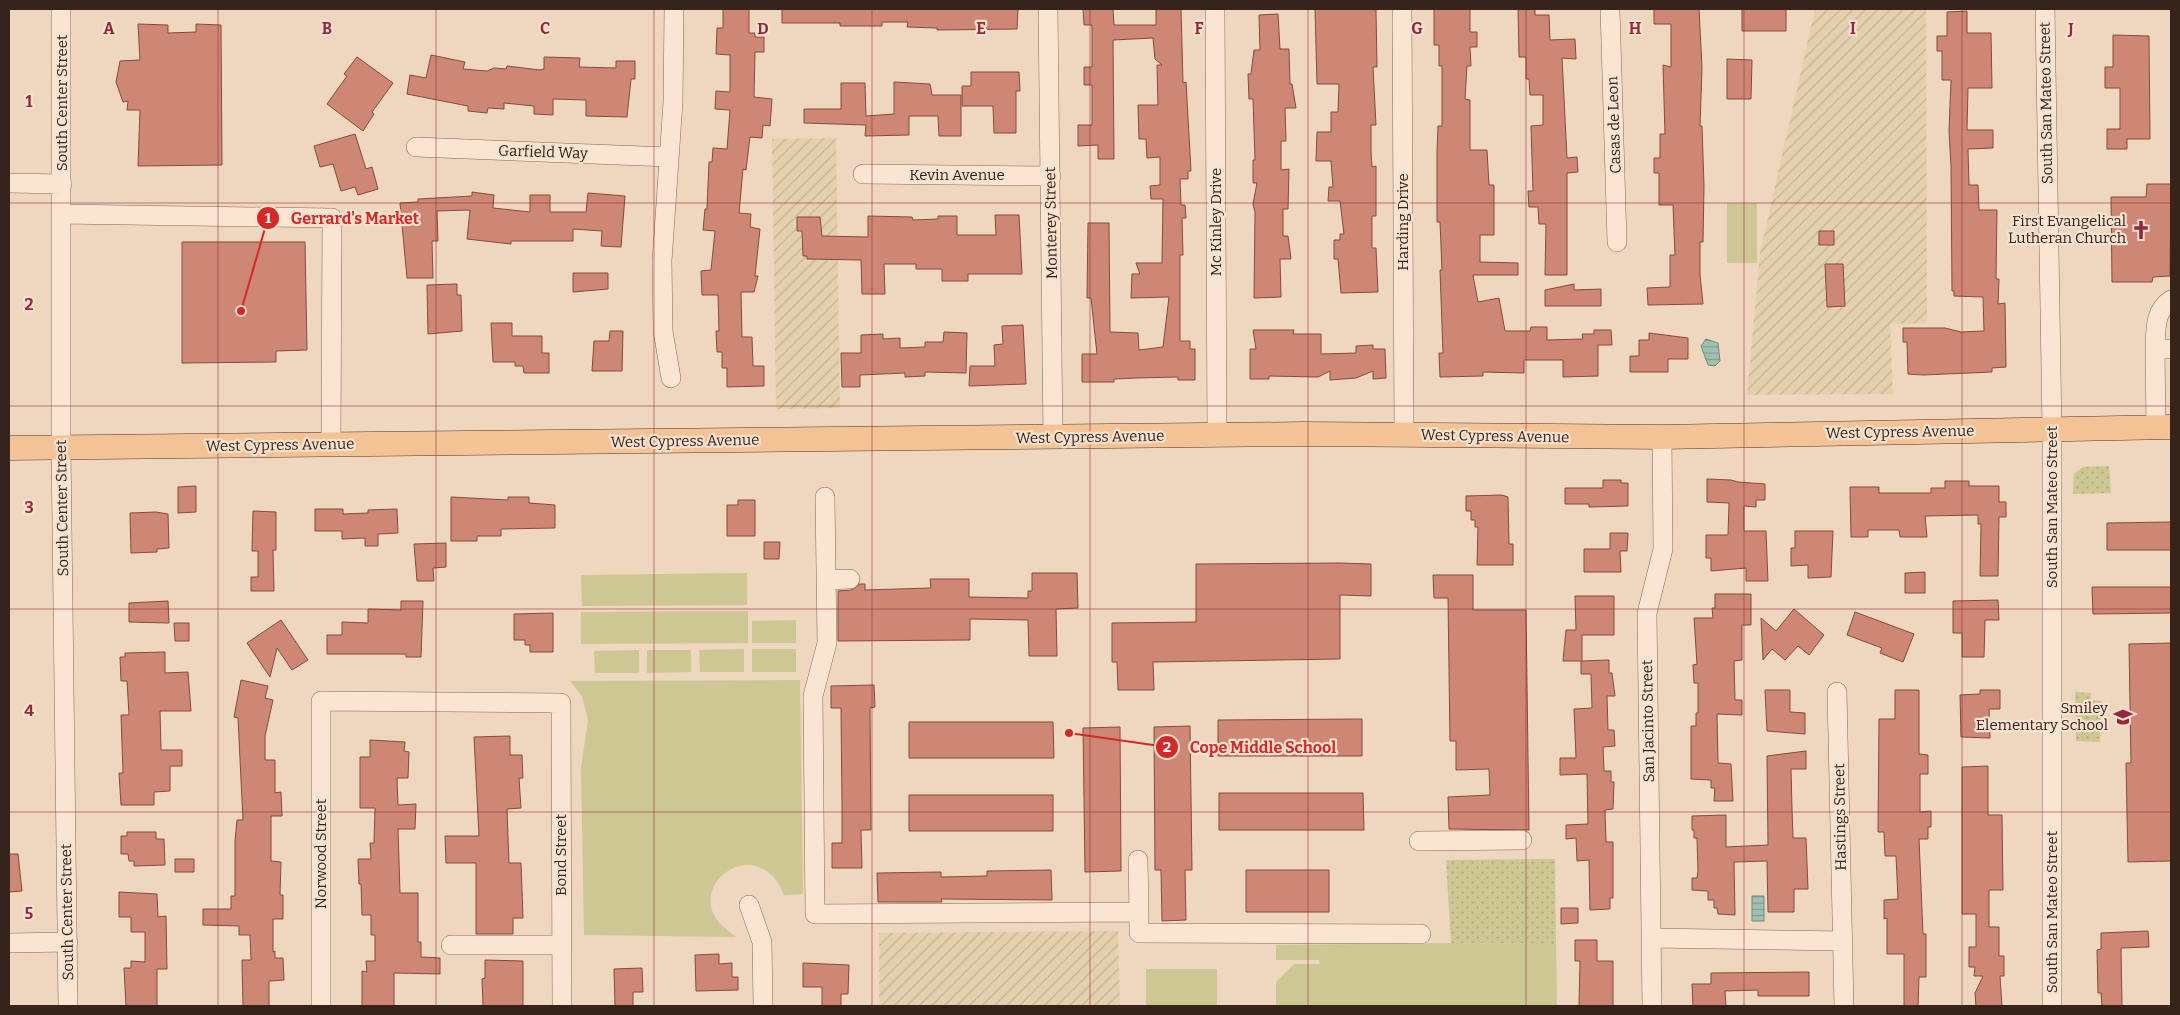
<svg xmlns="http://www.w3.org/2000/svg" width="2180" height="1015" viewBox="0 0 2180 1015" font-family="Bitter,serif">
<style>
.farmland{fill:url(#farmland-furrows)}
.green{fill:url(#green-dots)}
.pitch{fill:#ccc793}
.water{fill:url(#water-rules);stroke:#698d7d}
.building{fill:#cd8774;stroke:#864b3d}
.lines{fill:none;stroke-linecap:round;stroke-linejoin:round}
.minor-casing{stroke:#876757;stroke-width:20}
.major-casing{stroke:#54362c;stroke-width:25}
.minor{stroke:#f9e5d2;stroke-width:19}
.major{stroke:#f3c395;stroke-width:24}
.grid{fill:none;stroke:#96263e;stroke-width:1;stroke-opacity:0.55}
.labels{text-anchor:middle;stroke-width:4.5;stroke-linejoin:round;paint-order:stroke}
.street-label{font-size:15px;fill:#36231c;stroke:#f6e2ce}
.poi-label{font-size:15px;fill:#36231c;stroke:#f6e2ce;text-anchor:end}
.grid-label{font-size:16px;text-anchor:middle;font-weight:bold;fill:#96263e;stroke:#f6e2ce;stroke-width:4.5;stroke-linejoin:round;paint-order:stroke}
.leader{fill:none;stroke:#d62828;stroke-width:2}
.callout-dot{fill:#d62828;stroke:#f6e2ce;stroke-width:2}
.mark-label{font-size:15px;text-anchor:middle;font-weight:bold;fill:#fff}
.callout-label{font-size:16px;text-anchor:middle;font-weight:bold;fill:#d62828;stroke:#f6e2ce;stroke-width:4.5;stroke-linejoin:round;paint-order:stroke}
</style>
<defs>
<pattern id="farmland-furrows" width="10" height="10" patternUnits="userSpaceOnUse" patternTransform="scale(1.25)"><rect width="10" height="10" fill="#e4d0ac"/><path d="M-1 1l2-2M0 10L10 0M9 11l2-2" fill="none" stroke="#c4b293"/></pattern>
<pattern id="green-dots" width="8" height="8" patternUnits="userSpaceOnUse" patternTransform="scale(1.25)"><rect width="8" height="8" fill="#ccc793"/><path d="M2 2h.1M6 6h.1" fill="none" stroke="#b0ab7e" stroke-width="1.8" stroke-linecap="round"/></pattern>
<pattern id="water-rules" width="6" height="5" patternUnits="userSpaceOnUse" patternTransform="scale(1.25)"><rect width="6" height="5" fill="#a2c0b1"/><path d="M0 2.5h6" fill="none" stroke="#859c8f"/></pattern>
</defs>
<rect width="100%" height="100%" fill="#eed6bf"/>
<path class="farmland" d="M1815,9h111l1,314 -37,1 3,70 -146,1 13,-142z
M836,138l4,270 -64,1 -4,-270z
M1118,931l2,75h-241v-73z"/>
<path class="green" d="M2109,466l2,27 -38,1 1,-20 9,-7z
M2075,692l16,1v7l11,1 -2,41 -24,-1z
M1555,859l1,85 -105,-1 -5,-83z"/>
<path class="pitch" d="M1727,203h30v60h-30z
M747,573v32l-165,1 -1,-31z
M748,611v32l-167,1v-32z
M796,620v23h-44v-22z
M744,649v23h-44l-1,-22z
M752,649h44v23h-44z
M639,650v23h-44l-1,-22z
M647,650h44v22l-44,1z
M800,680l3,214 -19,1c-23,-59 -89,-19 -70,20 3,8 15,16 22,22l-152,-2 -3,-167 7,-48 -6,-24 -12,-15z
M1451,943l105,1 1,62h-281v-24l18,-18h26l-1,-4h-43v-15z
M1146,969h71v37h-71z"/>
<path class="water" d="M1706,339l12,4 2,18 -5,5 -7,-1 -7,-19z
M1752,896h12v25h-12z"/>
<path class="building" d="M723,9h26v24h6v4h9v15h-9l-1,45 18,2 -2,27 -7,-1 -1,13 -12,-1 -4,33 -3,-1 -4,44 12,1 -1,13 10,2 -5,47h3l-4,16h-13l1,45h10l1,29h11v20l-37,1v-19h-5v-16h-5l-1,-21h3l-1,-36h-16l-1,-24 10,-1 4,-39 -12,-1 2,-21h2l2,-47h3l1,-14 14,1 3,-39 -15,-1 1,-18 14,1v-37l-14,-1 1,-26h6z
M782,9h236l-1,20 -80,1v-2l-30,-1 1,-5h-26v4h-42v-3h-58z
M1083,9h30l1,16h42v-16h25l2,74 3,-1 5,89h-3v8h-8l1,26h4l1,13h-4l1,37h-3v86h10v8h5v31h-17v-3l-41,1 -23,1v3h-32v-28h15l-6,-56h-4l1,-75h21l1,109 28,1 1,17 24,-3 6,-50 -38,1 1,-24h8l-4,-11h26l1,-64h-12l-1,-13 10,-1v-28l-13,1 -1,-19h-7l-1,-34h20l-1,-40h5l-7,-6 -2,-21 -40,2 1,119h-16v-14l-20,1v-21h14v-40h-8v-18h8v-42h-8z
M1315,9h61l1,58h-4l3,58h-5v27l1,15 4,-1v50h-4v32h4l2,44 -37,1 -3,-34h-4v-19h6v-6h4l-4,-33h-12l1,-14h4l-2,-26h-15l1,-29h14v-20h7l1,-28h-22z
M1434,9h36v23h7v15h-7l1,19h-4l-2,33 5,1v50h17l2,35h5v50h-14v27l38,1v12h-45l5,27 21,-4 6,33h25l1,-4h16v13l36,-1 -1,-5h12v-4h17l1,15h-14v31l-35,1v-17h-39v13l-41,-1v4l-43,1 -1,-24h4l-3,-83h2l-2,-48h-3v-71l1,-25h4v-60h-3v-21h-5z
M1518,9h17v6h14l1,25 25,-1 1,20 -14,-1 5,100 10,-1 1,15 -11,1v102h-22l1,-51h-7l-1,-17h-9l-1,-16h5l-2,-65 12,-1v-30h-13l-1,-16h-3v-22h-7z
M1654,9h45l3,59 -2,58h2l2,60 -1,56h-3v33l3,29 -55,1 -1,-17 23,-1v-32h5l-2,-50h-14v-32h-5v-15h6v-24h5l-2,-69 8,2v-43h-17z
M1742,9h44v22h-44z
M1967,11v22h24l1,55h-24l-1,42h26v18l-25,1 1,36h9l1,25h18l-1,69h3l-1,25 7,-1 1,64 -14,1v4l-69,3 -15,-1 -1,-32h-4v-14h42l16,4 23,-1 -1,-34 -29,-1v-5h-2l-1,-125 -2,-35 2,-51h-9v-29h-5v-15h10v-24z
M1278,14l2,35h9l1,35h2l4,24h-11l1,33h-5v29l8,-1 -1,40h-5v27h5l3,23h-11l1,38 -27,1 1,-86 -2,-8 4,-21h-4v-23h2l-2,-61h-4l-1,-25h3l3,-24h6l-1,-35z
M138,24l30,1v8l28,-1v-8l25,1 1,140 -84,1 2,-56h-13l1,-9 -5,1 -7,-20 4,-21 20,-1z
M2113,35l36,1 1,103h-23v10h-20v-20h13v-41h-15v-21h8z
M431,55l34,7 -2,7 24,2 7,-3 12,1 1,-3 33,4 4,-1v-12l36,1 -1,9 37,1v-7h19v18h-4l-4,38 -41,-1v-16l-33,-1v16l-19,-1v-8l-30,-3v6l-16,-1 -1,5 -19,-2v-5l-61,-12 3,-19 16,3z
M357,57l36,26 -21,29 2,2 -11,17 -36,-27 20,-28 -3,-2z
M1727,59l25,1 -1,39h-24z
M971,72h48l1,19h-4v42h-22l-1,-27h-31v-20h9z
M894,82l36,2 2,11h29v41h-22l-1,-20h-29v19l-44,1 1,-11 -62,-2v-14h37v-26h24l1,33 28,-2z
M355,134l11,35 6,-2 6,22 -20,6 -3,-8 -14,4 -8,-27 -13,3 -6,-21z
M2147,184h24l-1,92 -17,1 -1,5h-40l-1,-85h35z
M472,192l22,3 -1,13 37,4v-17h20v17h36l2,-19 37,3 -4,51 -20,-1 1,-15 -29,-2v12h-62v3l-44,-5 3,-29 -33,1 1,30h-6l1,37h-26l-7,-75 18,-1v-3l54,-3z
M995,215h24l3,59h-54v7h-26v-12h-26v-5h-32l1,30h-23l-1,-34 -54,-1v-3h-4l-1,-25h-5v-14h23l2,19 46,1v-21l44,1 1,3 25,-1v-3h19v19h39z
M1819,231h15v14h-15z
M182,242h123l2,108 -31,1v11l-94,1z
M1825,264h18l2,42 -18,1z
M573,273h35v16l-35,3z
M457,284v11h4l1,36 -34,3 -1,-49z
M1574,284v6l27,-1v17h-56v-16z
M491,323h21v13h30v17h7v20h-25l-1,-7h-8v-4h-22z
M1023,325l3,59 -57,2 1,-20h25l-1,-21 9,-1 -1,-18z
M1253,330h41l-1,4h28v20l35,-1v-7l17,-1v4h12l1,29 -13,1v-8l-17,7 -26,2v-9l-12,6 -49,-1v3h-19v-30h6z
M610,331h13l-1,40h-30l2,-30h15z
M944,332l23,1 -1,40 -41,-1v4l-20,1v-4l-45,2v12h-18l-1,-34h20v-18l22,-1v5l17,-1v10l25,-1v-5h18z
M1649,333l39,5v21h-20v13h-38v-16h9v-16h10z
M1707,479l24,1 7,2 27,2v16h-9v7l-12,-1v25h22l2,50h-22v-13l-35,3v-13h-5v-23h22l1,-32 -22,-1z
M1603,480h18v3h7v23l-39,1v-3h-24v-16h38z
M1945,481h24v5h30v16h7v15h-7l-1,59h-18l1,-52h-3v-9l-53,1 2,21h-27l-1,-7h-31v7h-17l-1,-50h29v6h52v-5h14z
M196,486v26l-18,1v-26z
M1502,495l6,2 1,47h4v21h-36l1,-38h-3v-7h-4v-9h-5v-15z
M451,497l57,3v-3h21v6l26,2v23l-54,1v7h-24v5h-26z
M738,500h17v36h-28v-31h11z
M315,509h28v5l25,-1v-3l29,-1 1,24 -20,1v12h-13v-8l-23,1v-8h-27z
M253,511l23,1v38h-3l1,41h-23v-14h7v-26h-6z
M156,512l12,2 1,34 -12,1v3l-26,1 -1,-40z
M2171,522v28h-64v-27z
M1795,531h38l-2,46 -23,1v-13l-17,1v-18h4z
M1610,533h18l-1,18h-7l1,21h-37v-23h26z
M764,542h16l-1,17h-15z
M446,543v24l-13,1 1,13h-17l-3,-37z
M1340,563l31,1v32l-31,-1v64l-187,3 1,28h-36l-1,-28h-5v-39l84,-1v-58z
M1925,572v21h-20v-20z
M1032,573h45l1,35 -22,1 1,47h-28l-1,-36 -58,-1v21l-132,1v-50l13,-1 9,-6h5v6l66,-2 -1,-9h39v18l59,1v-7h4z
M1433,575h40v35h53l3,220 -80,-1 -1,-32 42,-2 -1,-26 -33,1v-29h-6l-2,-143h-14z
M2092,587h79v26l-78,1z
M1715,594h36v31h-9v35l-8,1 1,39h7v15l-25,-1 1,49 13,1 2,37h-19l1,-13h-4v-8l-20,-1v-53h5v-13h2v-30h-4l-1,-18 4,-1 -3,-46h19l-1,-10h3z
M1575,596h39v39h-32v26l27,-1v13h3l3,23h-8l1,34h6l1,16 -12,1 1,24h7v11h3l-1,27 -8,1 1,32h7v56h-3v11l-20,1 -1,-50 -12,1 -1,-23 -10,1v-14l22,-1 -1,-50 -27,1v-17h16l-2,-49 18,-1 -1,-34h-10v-13h-18l3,-31h10z
M1998,600l1,20h-14l-1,37h-22v-24h-9v-32z
M168,601l1,22 -40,-1v-19z
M401,601h22l-2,56h-15v-3h-79v-19h15v-13l26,1v-14l33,1z
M1794,609l30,26 -15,20 -11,-9 -13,14 -13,-11 -9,11 -2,-42 15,13z
M1855,612l59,22 -11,28 -23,-9 2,-5 -35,-13z
M553,613v39h-23v-7h-5v-5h-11v-26z
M281,620l27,40 -16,10 -15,-22 -7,29 -23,-34z
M174,623h15v18h-14z
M2171,643v218l-43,1 -2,-99h5l-2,-119z
M165,652v21l23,-1 3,39h-31l1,39h21v16h-12v25l-16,1v13h-33l-2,-32h4l-2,-58h8l-2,-34h-6l-1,-24h5v-4z
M241,680l27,6 -3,12 8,2 -8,36v24h10v33l6,-1 1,24h-11v45l10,1 -1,33h3v24h-10v33l2,-1v7h8l1,22 -15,1v25h-26l-1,-46h9l-1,-25h-11v-9l-36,-1v-16h28v-13h4v-55l2,-21h6l-5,-102 -4,-1z
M874,685l1,22 -5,1 1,122h-10l1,38h-30v-25h10v-38l-1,-97h-10v-22z
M1765,690h25v22l15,1v21l-38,-3z
M1895,690h24v64l9,1v19h-8v38l11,-1v16h-3v12h-9l4,95h3v43h-7l-1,29h-14v-52h-17v-36l-3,1v-19l14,-1 -2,-43h-11l-1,-24h-6l1,-113h16z
M1980,690h20v19h-11l1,29 -29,-1 -1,-42 20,-1z
M1362,719v37h-144v-36z
M909,722h144l1,36h-145z
M1190,726l2,144h-7l1,50 -24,1 -1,-51h-6l-1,-143z
M1120,727l1,144 -36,1 -2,-144z
M510,736v19h12l1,23h-4l2,30 -14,1 2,54h12l2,55h-10v16h-37v-71h-30l-1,-27h34l-5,-99z
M370,740l35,2 -1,9 5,1 -1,26h-11l1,27 18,-1 -1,25h-17l2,64h18v49h3v15l19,1v16l-46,-1v33h-32v-35l5,1 -1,-11h9v-26h-4v-20h-9l-1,-31h-2l-1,-25h13l-1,-16h4l1,-35h-15v-51h10z
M1806,751v18h-15l1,40 1,29h13l2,51h-14v23h-26l-1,-51 -33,1 1,53 -17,-1 -1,-6h-3v-8h-6v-9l-16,-1v-12h5l1,-7 -1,-33h-3v-8h-2v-14l34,-1v32l42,-2 -1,-89z
M1988,766v49h14l1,75h-14v37h10v29h5v20h-4l2,30h-26l-1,-13 8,-17h-9l1,-9h-6v-20h7v-33h-14v-147z
M1219,793h144l1,37h-145z
M909,795h144v36h-144z
M127,832h29v7h8l1,26 -31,1v-5h-5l-1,-7h-7v-18h6z
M9,854h9l4,37 -13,1z
M175,859h19v13h-19z
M1051,870l1,30 -111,-1 1,3h-64l-1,-29 64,-1v5l46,-1v-5z
M1246,870h83v42h-83z
M119,892l38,2 1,23 8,-1 1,53h-10v37h-31l-2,-38h7v-7l14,1v-30h-14v-15h-12z
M1561,908h17v15l-17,1z
M2148,931l1,16 -28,1 1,58h-20l-1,-13h-3l-1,-43 4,-1v-16z
M1575,940h22v21h16v45h-34l1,-45h-5z
M719,954v10l13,-1v14h6v13l-42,1 -1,-36z
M485,960l38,1v45h-40l-1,-27 3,-1z
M803,963l46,2 -1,29h-7v12h-19v-19h-19z
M642,968l1,24h-10v14h-18l-1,-37z
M1809,972v24h-51v-6l-33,1 1,15h-33l-1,-22h19v-11z"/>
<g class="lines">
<g class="minor-casing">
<path id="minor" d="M61,9v438l7,559
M1048,9l5,429
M1215,9l2,427
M1402,9l2,426
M1610,9l7,233
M2045,9l7,420v577
M416,147l253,10
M863,174l188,2
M9,183l53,1
M61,214l271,4 -1,227
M2171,300c-17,11 -15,30 -16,49h16
M2155,349l1,79
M671,378l-8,-47 -1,-70 11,-159 1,-93
M825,497l2,146 -14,53 2,218 324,-2v21l282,1
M826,580l24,-1
M1837,692l7,314
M1419,841l103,-1
M1138,860l1,52
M749,905l13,37 1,64
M1652,938l190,3
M9,943l59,-1
M451,945h110
M321,1006v-305l240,2 1,303
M1652,1006l-5,-393 16,-64 -1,-112"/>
</g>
<g class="major-casing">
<path id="major" d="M9,448l1296,-14 357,3 509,-10"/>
</g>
<use href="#minor" class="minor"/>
<use href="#major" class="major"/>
</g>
<path class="grid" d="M218,9v997M436,9v997M654,9v997M872,9v997M1090,9v997M1308,9v997M1526,9v997M1744,9v997M1962,9v997M9,203h2162M9,406h2162M9,609h2162M9,812h2162"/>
<defs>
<g id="church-bare" transform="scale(1.5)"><path d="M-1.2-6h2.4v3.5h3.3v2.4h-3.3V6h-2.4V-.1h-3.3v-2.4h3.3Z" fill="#96263e" stroke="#f6e2ce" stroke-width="2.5" paint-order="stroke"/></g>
<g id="school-bare" transform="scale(1.5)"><path d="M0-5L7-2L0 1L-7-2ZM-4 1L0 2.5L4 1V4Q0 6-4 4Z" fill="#96263e" stroke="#f6e2ce" stroke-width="2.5" paint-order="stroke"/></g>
</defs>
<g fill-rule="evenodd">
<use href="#church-bare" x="2141" y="230"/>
<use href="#school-bare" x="2123" y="717"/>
</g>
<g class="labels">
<g class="street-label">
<text transform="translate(62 103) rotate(-90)" y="5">South Center Street</text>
<text transform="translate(2046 103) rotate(-91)" y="5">South San Mateo Street</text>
<text transform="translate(1614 125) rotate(-92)" y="5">Casas de Leon</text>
<text transform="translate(543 152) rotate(2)" y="5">Garfield Way</text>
<text x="957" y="180">Kevin Avenue</text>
<text transform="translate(1216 222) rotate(-90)" y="5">Mc Kinley Drive</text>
<text transform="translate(1403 222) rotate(-90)" y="5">Harding Drive</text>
<text transform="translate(1051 223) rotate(-91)" y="5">Monterey Street</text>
<text transform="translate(1900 432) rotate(-1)" y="5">West Cypress Avenue</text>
<text transform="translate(1495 436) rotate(1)" y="5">West Cypress Avenue</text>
<text transform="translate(1090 437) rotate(-1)" y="5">West Cypress Avenue</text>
<text transform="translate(685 441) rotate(-1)" y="5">West Cypress Avenue</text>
<text transform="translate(280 445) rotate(-1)" y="5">West Cypress Avenue</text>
<text transform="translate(2052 507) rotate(-90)" y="5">South San Mateo Street</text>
<text transform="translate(62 508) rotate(-91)" y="5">South Center Street</text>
<text transform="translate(1648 721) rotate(-91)" y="5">San Jacinto Street</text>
<text transform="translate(1840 817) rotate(-91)" y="5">Hastings Street</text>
<text transform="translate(321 854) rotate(-90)" y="5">Norwood Street</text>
<text transform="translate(561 855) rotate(-90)" y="5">Bond Street</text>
<text transform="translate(67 912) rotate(-91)" y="5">South Center Street</text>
<text transform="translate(2052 912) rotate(-90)" y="5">South San Mateo Street</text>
</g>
<g class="poi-label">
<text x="2126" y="226">First Evangelical<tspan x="2126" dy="17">Lutheran Church</tspan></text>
<text x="2108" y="713">Smiley<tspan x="2108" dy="17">Elementary School</tspan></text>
</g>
</g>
<g class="grid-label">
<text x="109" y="34">A</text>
<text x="327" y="34">B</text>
<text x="545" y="34">C</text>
<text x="763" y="34">D</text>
<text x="981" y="34">E</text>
<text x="1199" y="34">F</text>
<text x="1417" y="34">G</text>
<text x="1635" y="34">H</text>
<text x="1853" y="34">I</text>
<text x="2071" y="34">J</text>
<text x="29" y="107">1</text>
<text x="29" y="310">2</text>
<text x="29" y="513">3</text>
<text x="29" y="716">4</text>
<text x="29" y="919">5</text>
</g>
<path class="leader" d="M241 311L268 218M1069 733L1167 747"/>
<g class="callout-dot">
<circle cx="241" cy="311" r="5"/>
<circle cx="1069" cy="733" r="5"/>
<circle cx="268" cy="218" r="12"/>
<circle cx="1167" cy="747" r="12"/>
</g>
<g class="mark-label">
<text x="268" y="223">1</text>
<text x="1167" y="752">2</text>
</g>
<g class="callout-label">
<text x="355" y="224">Gerrard's Market</text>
<text x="1263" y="753">Cope Middle School</text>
</g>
<rect width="2180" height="1015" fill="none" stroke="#36231c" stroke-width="20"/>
</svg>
